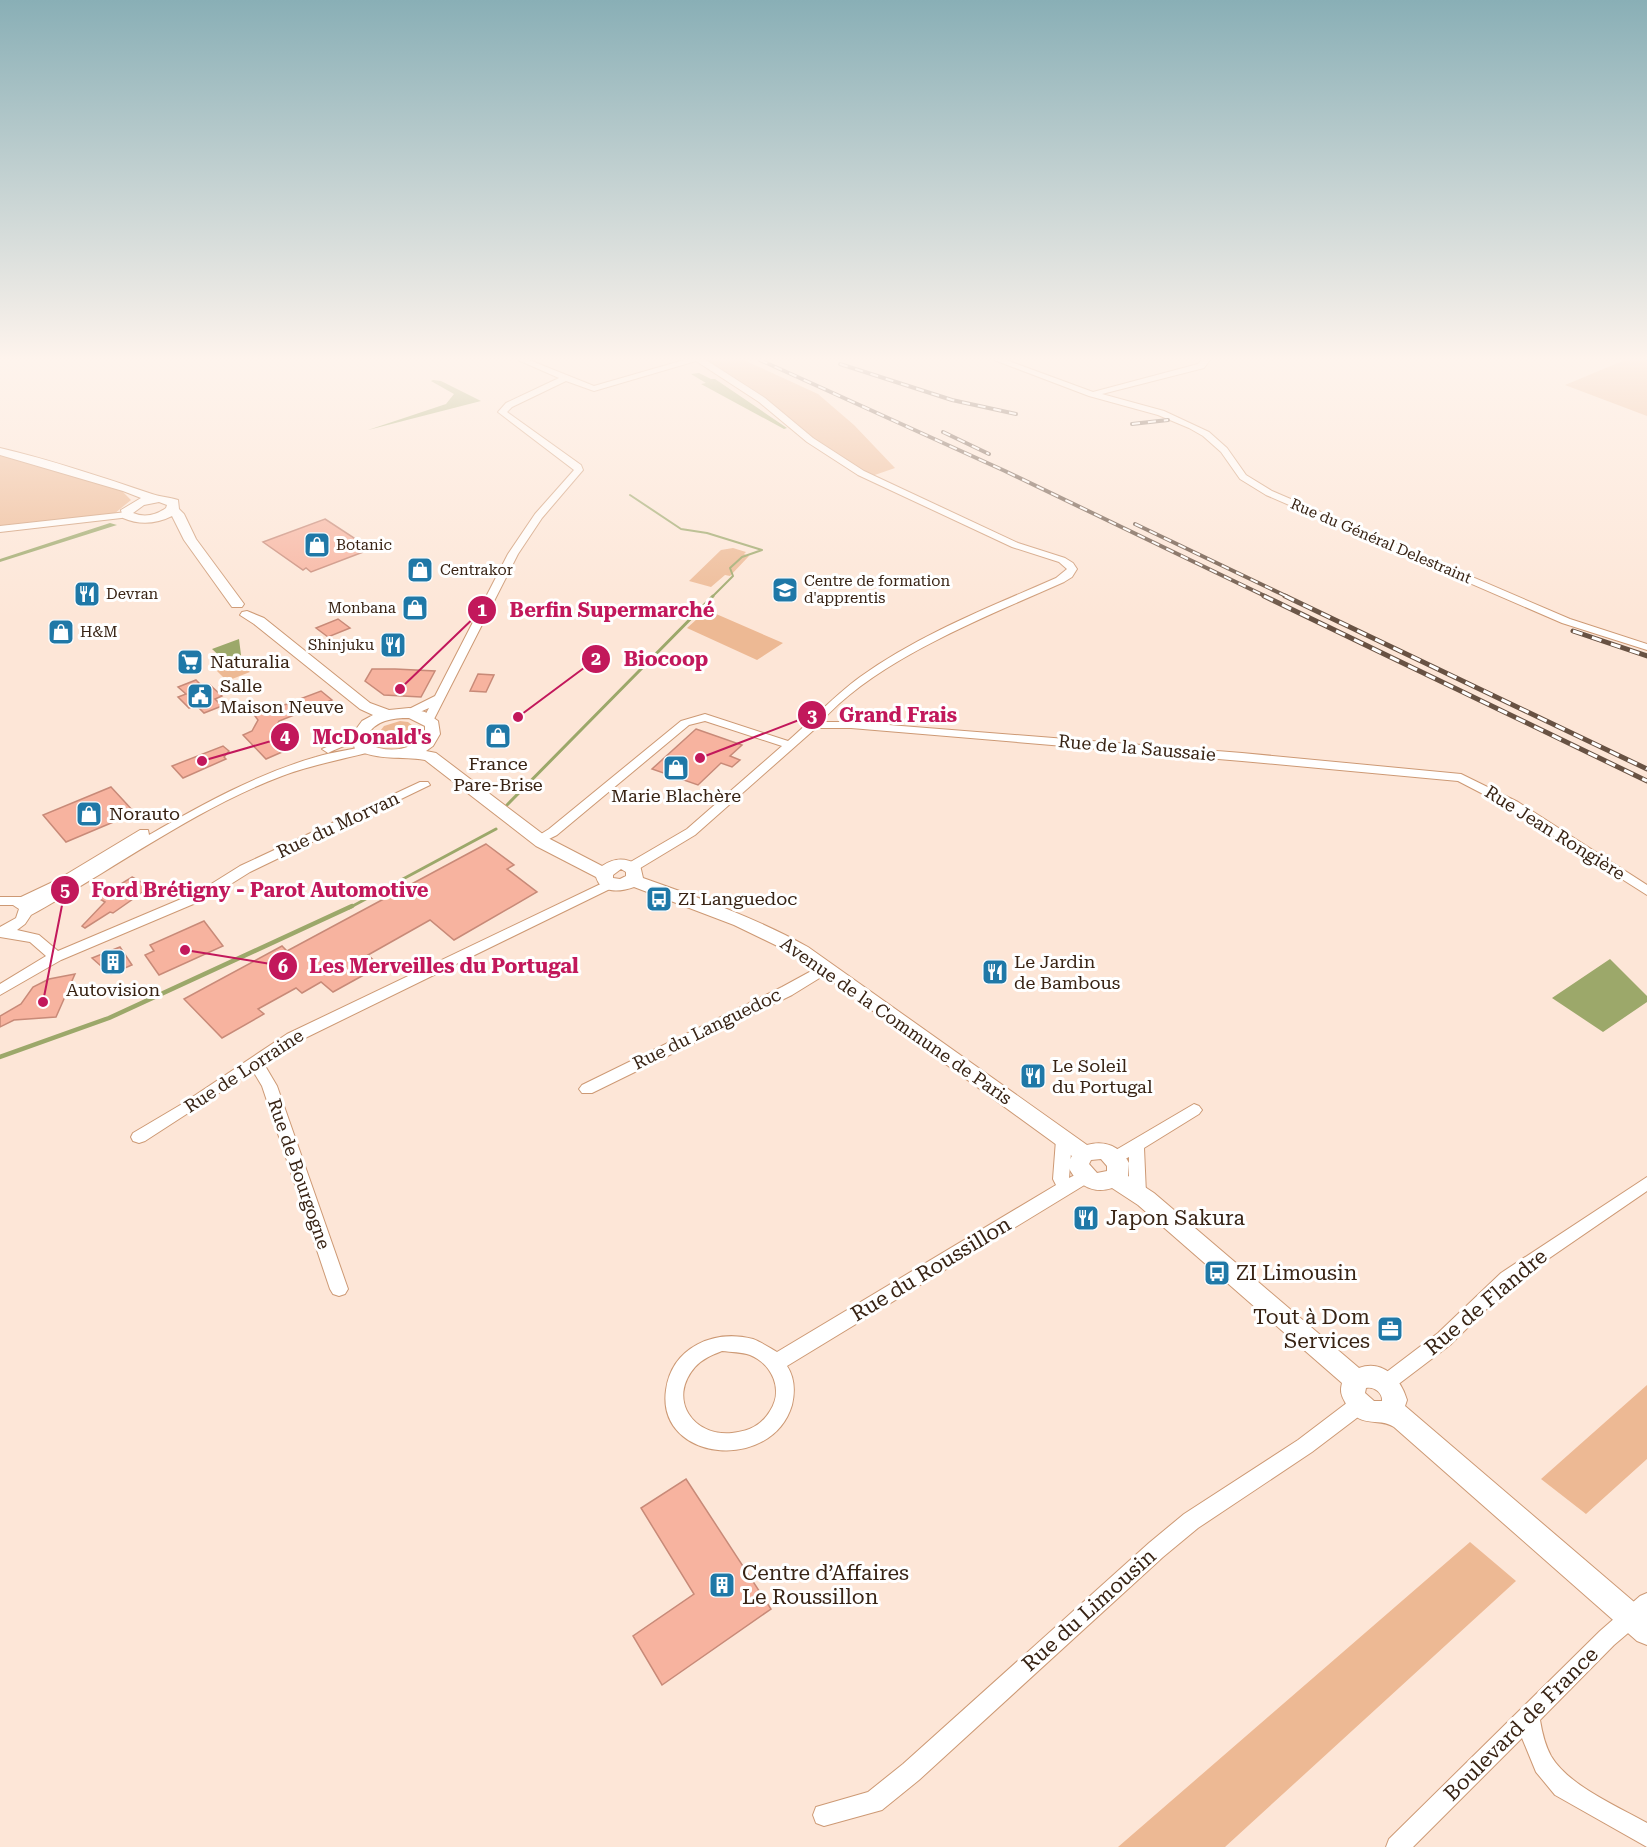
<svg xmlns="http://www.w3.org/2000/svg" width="1647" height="1847" viewBox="0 0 1647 1847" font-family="'Roboto Serif',serif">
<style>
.green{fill:#edb994}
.water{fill:#9ca86a}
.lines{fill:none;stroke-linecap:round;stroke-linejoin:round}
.stream-far2{stroke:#9ca86a;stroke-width:2}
.stream-far1{stroke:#9ca86a;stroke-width:3}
.stream{stroke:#9ca86a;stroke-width:4.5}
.building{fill:#f7b39f;stroke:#c88a78;stroke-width:1.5}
.street-casing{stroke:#cd9974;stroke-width:2}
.secondary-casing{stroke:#cd9974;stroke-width:2}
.street{fill:#fff;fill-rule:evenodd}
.secondary{fill:#fff;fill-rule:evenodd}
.rail-far1-casing{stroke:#685243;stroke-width:4}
.rail-casing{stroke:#685243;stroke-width:5}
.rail-far1{stroke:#fff;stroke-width:2;stroke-dasharray:8;stroke-linecap:butt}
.rail{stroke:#fff;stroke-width:3;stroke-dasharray:10;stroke-linecap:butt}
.labels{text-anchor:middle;stroke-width:6;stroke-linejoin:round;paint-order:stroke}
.far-street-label{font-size:15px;fill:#382314;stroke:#fff}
.far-poi-label{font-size:15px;fill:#382314;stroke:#fff;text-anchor:start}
.poi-label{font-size:18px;fill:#382314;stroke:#fff;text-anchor:start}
.street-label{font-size:18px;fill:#382314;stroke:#fff}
.near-poi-label{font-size:21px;fill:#382314;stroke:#fff;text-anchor:start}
.near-street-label{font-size:21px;fill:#382314;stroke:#fff}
.leader{fill:none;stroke:#c2185b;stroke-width:2}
.callout-dot{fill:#c2185b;stroke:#fff;stroke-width:2}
.mark-label{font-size:18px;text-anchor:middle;font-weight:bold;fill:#fff}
.callout-label{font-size:20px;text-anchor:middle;font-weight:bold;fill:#c2185b;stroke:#fff;stroke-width:6;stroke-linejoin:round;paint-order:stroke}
</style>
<rect width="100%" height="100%" fill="#fde6d7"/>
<path class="green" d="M699,360h45l74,34 36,31 41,43 -26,9 -49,-29 -58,-47z
M1625,360h22v56l-82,-31z
M0,452l110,33 12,6 9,9 -17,14 -114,14z
M733,548l13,4 -2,2 5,2 -19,20 -5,-1 -14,12 -22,-6 32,-31z
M707,610l76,33 -26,17 -70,-32z
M232,659l6,1 12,12 -23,9 -15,-15z
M400,721l8,1 9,7 -4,9c-11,6 -31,12 -36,-3l7,-9z
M1647,1385v74l-61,55 -45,-35z
M1470,1542l46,39 -291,266h-107z"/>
<path class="water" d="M699,373l12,6h4l72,49 -3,1 -83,-45 5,-1 -15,-9z
M433,380l8,1 40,20 -113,29 78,-26 8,-10 -23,-13z
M110,523l7,2 -117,37v-3z
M239,639l2,16c-14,4 -19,4 -29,-6z
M1610,959l37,37v6l-44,30 -51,-34z"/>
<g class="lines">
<path class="stream-far2" d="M630,495l51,34 26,4 55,17 -20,7 -12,11 3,8 -21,21"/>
<path class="stream-far1" d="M507,805l206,-209
M349,908l147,-79"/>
<path class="stream" d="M0,1057l109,-39 243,-112"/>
</g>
<path class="building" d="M325,519l46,30 -60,23 -5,-4 -3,2 -40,-28z
M338,619l12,9 -22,9 -12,-9z
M372,669h23l40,2 -14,26 -37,-2 -19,-14z
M478,674l16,1 -8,17 -16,-1z
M196,680l7,7 7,-2 12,11 -7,3 7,7 -18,7 -8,-8 -7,3 -11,-11 8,-3 -8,-7z
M321,691l11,9 -53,21 -6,12 16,16 -23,10 -23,-24 9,-4 6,-11 -3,-4z
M696,729l46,16 -12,11 10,4 -8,7 -11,-4 -23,22 -46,-16z
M223,746l6,5 -5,6 2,2 -43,19 -11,-12z
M111,787l24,26 -69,29 -23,-27z
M486,844l28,21 -7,4 30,23 -83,48 -24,-20 -62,35 12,11 -47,26 -12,-10 -19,11 -6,-5 -38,21 6,5 -42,24 -38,-39 98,-53 5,5z
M132,877l18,10 -37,26 -3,-1 -25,16 -3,-2 23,-24 -7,-4z
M204,921l19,25 -64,29 -14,-20 9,-4 -4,-6z
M120,947l12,18 -21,9 -6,-9 -4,1 -9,-8z
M75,974l-19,43 -42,3 -14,7v-11l21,-12 12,-17 16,-8z
M686,1479l85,130 -109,76 -29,-49 61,-42 -53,-86z"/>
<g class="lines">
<g class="street-casing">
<path id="street" d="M518,360h11l65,26 90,-26h22l59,38 48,40 51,33 154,72 47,15 8,5 4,6 -5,8 -8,5c-76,34 -188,77 -243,140h30l391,31 219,21 57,28 129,83v10l-137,-87 -52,-27 -216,-20 -391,-33h-35l-121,107 -58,35h-10l-1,-3 1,-3 60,-35 95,-83 -77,-25 -16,4 -132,110 -14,7h-8l-2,-3 16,-10 132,-108 24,-7 83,27c25,-22 46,-45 72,-64 60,-43 130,-70 196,-99l11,-9 -8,-7 -47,-15 -154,-72 -51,-33 -48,-40 -63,-41 -102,30 -28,-10 -54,26 -5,5 74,53 2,5 -41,48 -24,36 -85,167 -4,1 -6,-3 6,-11 -16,7h-8v-4l30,-15 73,-142 27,-40 39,-44 -76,-58 8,-9 53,-25z
M994,360h12l87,32 105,-28 4,-4h8l-6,8 -102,26 62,17 45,21 18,16 19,27 26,16 298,128 77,25v6l-85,-27 -296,-128 -26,-16 -19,-27 -18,-16 -14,-8 -31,-13 -69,-19z
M127,512l3,1v4l-130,15v-6z
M359,733l4,1 2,2 -2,2 -31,13 -4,2 -6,-4z
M366,746l4,2 2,2 -2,2c-30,8 -59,13 -88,24 -89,34 -168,93 -251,139l-6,9 -8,6 22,5 19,16 142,-60 40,-25 180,-84h8l2,3 -180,87 -40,25 -149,63 -61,35v-11l46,-28 -16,-14 -30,-5v-10l16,-9 3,-9 -6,-4h-13v-8h21l36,-17 83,-50h8l1,5c54,-31 108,-61 167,-78 16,-5 34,-7 50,-11z
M609,880l5,1 2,3 -2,3 -317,155 -33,22 13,22 71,203 -3,5 -6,2 -6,-2 -3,-5 -68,-203 -9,-15 -108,70 -6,2 -6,-2 -2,-4 2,-4 49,-29 105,-70z
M826,963l5,2 2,3 -2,3 -39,24 -200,98h-10l-3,-4 3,-4 200,-98z
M1194,1104l5,2 3,4 -3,4 -55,34 2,46 -2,5 -6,2 -6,-2 -3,-11v-31l-14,7 -6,-2 -2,-4 2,-4z
M1064,1134l6,2 2,4 -3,38 16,-8 6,1 2,5 -2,5 -304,185c8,12 8,26 5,39 -20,68 -136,57 -126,-15 6,-43 48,-61 87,-51 8,3 17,9 24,13l279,-167 -3,-6 3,-39 2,-4zM722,1351c9,1 20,1 28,4 22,9 34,35 20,56 -9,15 -21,20 -38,22 -39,4 -65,-34 -37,-66 7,-8 17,-12 27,-16z
M1647,1177v14l-134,92 -63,62 -58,44 -6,2 -6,-2 -3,-6 3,-6 58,-44 63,-60z
M1359,1397l7,2 2,6 -2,6 -54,41 -114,76 -35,29 -244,223 -37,30 -58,16 -8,-3 -3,-8 3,-8 52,-15 35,-28 246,-221 35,-29 114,-74 54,-41z
M1647,1593v24l-33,28 -74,75c2,12 5,25 11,36 18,30 66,50 96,67v24l-92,-52 -19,-23 -14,-34 -109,109h-27l3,-8 211,-208 40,-35z"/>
</g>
<g class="secondary-casing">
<path id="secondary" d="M0,448c51,12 102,29 152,46 8,3 17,3 26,6l1,9 5,5 12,25 48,65 -2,3h-10l-48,-67 -12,-24c-16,8 -33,9 -49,2l-2,-8 20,-12 -18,-7 -123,-36zM159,502l8,3 -1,3c-10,7 -21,10 -33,5l11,-8z
M247,611l17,7 106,85 19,7 20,-2 16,4 13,9 2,13 -7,12 -7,5 10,2 112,85 54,28c14,-9 23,-8 38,-1l3,13c57,20 113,40 165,69l279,198c18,-5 33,1 42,18l-1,13 26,17 205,175c24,-9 42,11 48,32l-2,6 242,207v32l-10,-4 -243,-214c-16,-11 -36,4 -49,-25 -4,-7 -5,-11 -3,-19l-204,-178 -26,-17c-21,7 -37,-5 -45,-24l5,-8 -276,-201 -62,-30 -100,-38c-14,5 -33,7 -38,-10l-60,-31 -111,-86c-24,-4 -47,1 -70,-11l-4,-13 11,-15 11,-6 -13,-6 -106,-85 -14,-9 2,-3zM409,718l16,8v8c-12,18 -40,19 -57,10l-1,-8c8,-16 26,-18 42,-18zM621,869l5,3v4l-6,3 -7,-1v-3zM1101,1159l6,7v5l-10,2 -8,-9 2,-4zM1366,1388c8,-2 17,5 16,13h-8l-9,-8z"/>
</g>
<use href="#street" class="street"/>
<use href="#secondary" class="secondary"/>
<g class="rail-far1-casing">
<path id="rail-far1" d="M760,360l245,111 262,126
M840,364l112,36 64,14
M1132,424l36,-4
M943,432l46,22
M1135,524l153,73"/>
</g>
<g class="rail-casing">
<path id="rail" d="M1264,596l383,185
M1285,596l362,173
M1573,631l74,25"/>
</g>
<use href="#rail-far1" class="rail-far1"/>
<use href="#rail" class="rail"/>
</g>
<linearGradient id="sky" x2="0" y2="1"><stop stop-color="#89afb6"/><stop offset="0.58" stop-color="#fef4ed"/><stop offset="1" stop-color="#fef4ed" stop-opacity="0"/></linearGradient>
<rect width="1647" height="619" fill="url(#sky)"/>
<defs>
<g id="shop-square" transform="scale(1.35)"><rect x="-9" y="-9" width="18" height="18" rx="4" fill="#1f78a7" stroke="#fff"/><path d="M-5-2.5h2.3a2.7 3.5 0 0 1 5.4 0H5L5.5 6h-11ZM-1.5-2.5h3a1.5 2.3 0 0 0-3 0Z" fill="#fff"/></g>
<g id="school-square" transform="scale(1.35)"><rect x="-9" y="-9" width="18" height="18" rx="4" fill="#1f78a7" stroke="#fff"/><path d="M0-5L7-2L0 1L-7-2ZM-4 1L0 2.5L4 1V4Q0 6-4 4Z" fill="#fff"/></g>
<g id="restaurant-square" transform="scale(1.35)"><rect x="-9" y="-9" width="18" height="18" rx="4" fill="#1f78a7" stroke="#fff"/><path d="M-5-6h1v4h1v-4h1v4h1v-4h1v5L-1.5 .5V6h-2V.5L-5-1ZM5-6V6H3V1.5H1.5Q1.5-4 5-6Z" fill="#fff"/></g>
<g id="supermarket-square" transform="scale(1.35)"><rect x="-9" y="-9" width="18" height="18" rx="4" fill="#1f78a7" stroke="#fff"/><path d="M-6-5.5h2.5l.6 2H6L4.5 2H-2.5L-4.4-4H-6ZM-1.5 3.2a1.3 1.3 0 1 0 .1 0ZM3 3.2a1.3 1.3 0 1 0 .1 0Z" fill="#fff"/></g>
<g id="civic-square" transform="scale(1.35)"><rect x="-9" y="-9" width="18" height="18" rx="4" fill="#1f78a7" stroke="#fff"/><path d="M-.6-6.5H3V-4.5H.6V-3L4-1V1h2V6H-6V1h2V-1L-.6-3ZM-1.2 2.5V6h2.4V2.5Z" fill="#fff"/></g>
<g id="bus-square" transform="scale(1.35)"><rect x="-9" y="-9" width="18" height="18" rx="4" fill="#1f78a7" stroke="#fff"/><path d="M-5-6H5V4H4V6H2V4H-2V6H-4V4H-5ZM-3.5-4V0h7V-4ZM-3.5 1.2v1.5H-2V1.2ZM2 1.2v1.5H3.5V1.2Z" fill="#fff"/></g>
<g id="building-square" transform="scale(1.35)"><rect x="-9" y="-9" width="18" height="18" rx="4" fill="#1f78a7" stroke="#fff"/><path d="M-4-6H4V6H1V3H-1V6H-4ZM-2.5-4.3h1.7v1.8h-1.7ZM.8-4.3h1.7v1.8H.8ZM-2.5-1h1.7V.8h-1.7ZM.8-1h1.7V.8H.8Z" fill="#fff"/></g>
<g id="office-square" transform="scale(1.35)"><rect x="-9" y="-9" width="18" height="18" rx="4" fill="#1f78a7" stroke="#fff"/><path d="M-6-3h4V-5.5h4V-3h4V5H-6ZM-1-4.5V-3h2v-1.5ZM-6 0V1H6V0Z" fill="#fff"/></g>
</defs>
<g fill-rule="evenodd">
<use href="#shop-square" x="317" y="545"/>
<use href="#shop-square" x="420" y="570"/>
<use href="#school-square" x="785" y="590"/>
<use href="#restaurant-square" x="87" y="594"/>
<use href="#shop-square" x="415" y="608"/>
<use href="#shop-square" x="61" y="632"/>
<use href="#restaurant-square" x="393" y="645"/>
<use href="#supermarket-square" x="190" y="662"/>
<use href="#civic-square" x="200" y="696"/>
<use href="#shop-square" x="498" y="736"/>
<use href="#shop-square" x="676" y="768"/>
<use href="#shop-square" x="89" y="814"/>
<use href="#bus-square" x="659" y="899"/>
<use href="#building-square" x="113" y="962"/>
<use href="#restaurant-square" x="995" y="972"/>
<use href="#restaurant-square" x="1033" y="1076"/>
<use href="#restaurant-square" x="1086" y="1218"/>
<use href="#bus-square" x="1217" y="1273"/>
<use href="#office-square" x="1390" y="1329"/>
<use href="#building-square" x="722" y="1585"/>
</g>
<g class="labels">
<g class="far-street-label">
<text transform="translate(1381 541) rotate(23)" y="5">Rue du Général Delestraint</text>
</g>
<g class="far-poi-label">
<text x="336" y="550">Botanic</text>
<text x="440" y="575">Centrakor</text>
<text x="804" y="586">Centre de formation<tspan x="804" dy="17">d'apprentis</tspan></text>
<text x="106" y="599">Devran</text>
<text x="396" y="613" text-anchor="end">Monbana</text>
<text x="80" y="637">H&amp;M</text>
<text x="374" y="650" text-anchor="end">Shinjuku</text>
</g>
<g class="poi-label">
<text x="210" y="668">Naturalia</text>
<text x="220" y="692">Salle<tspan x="220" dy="21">Maison Neuve</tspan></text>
<text x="498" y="770" text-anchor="middle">France<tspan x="498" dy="21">Pare-Brise</tspan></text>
<text x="676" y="802" text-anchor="middle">Marie Blachère</text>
<text x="109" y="820">Norauto</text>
<text x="678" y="905">ZI Languedoc</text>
<text x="1014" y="968">Le Jardin<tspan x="1014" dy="21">de Bambous</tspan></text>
<text x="113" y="996" text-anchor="middle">Autovision</text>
<text x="1052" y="1072">Le Soleil<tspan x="1052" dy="21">du Portugal</tspan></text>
</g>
<g class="street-label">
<text transform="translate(1137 748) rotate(5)" y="6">Rue de la Saussaie</text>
<text transform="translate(338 825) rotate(-25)" y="6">Rue du Morvan</text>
<text transform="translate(1555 833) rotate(32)" y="6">Rue Jean Rongière</text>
<text transform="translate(896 1021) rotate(35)" y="6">Avenue de la Commune de Paris</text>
<text transform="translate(707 1029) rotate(-26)" y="6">Rue du Languedoc</text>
<text transform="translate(244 1071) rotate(-33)" y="6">Rue de Lorraine</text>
<text transform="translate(299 1174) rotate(71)" y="6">Rue de Bourgogne</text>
</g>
<g class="near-poi-label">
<text x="1106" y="1225">Japon Sakura</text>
<text x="1236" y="1280">ZI Limousin</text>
<text x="1370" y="1324" text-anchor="end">Tout à Dom<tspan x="1370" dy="24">Services</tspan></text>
<text x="742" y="1580">Centre d’Affaires<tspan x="742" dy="24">Le Roussillon</tspan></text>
</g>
<g class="near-street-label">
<text transform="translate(931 1269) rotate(-31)" y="7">Rue du Roussillon</text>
<text transform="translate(1486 1302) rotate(-40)" y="7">Rue de Flandre</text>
<text transform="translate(1089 1610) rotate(-42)" y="7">Rue du Limousin</text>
<text transform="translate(1521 1724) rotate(-45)" y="7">Boulevard de France</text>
</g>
</g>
<path class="leader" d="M400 689L482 610M518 717L596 659M700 758L812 715M202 761L285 737M43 1002L65 890M185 950L283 966"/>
<g class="callout-dot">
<circle cx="400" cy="689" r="6"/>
<circle cx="518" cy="717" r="6"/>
<circle cx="700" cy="758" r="6"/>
<circle cx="202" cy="761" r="6"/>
<circle cx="43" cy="1002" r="6"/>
<circle cx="185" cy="950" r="6"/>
<circle cx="482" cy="610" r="15"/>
<circle cx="596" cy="659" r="15"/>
<circle cx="812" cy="715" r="15"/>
<circle cx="285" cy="737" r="15"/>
<circle cx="65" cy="890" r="15"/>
<circle cx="283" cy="966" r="15"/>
</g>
<g class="mark-label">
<text x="482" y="616">1</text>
<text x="596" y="665">2</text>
<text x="812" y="722">3</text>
<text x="285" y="743">4</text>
<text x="65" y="896">5</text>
<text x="283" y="973">6</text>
</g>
<g class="callout-label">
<text x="612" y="617">Berfin Supermarché</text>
<text x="666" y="666">Biocoop</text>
<text x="898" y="722">Grand Frais</text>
<text x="372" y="744">McDonald's</text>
<text x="260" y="897">Ford Brétigny - Parot Automotive</text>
<text x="444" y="973">Les Merveilles du Portugal</text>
</g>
</svg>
